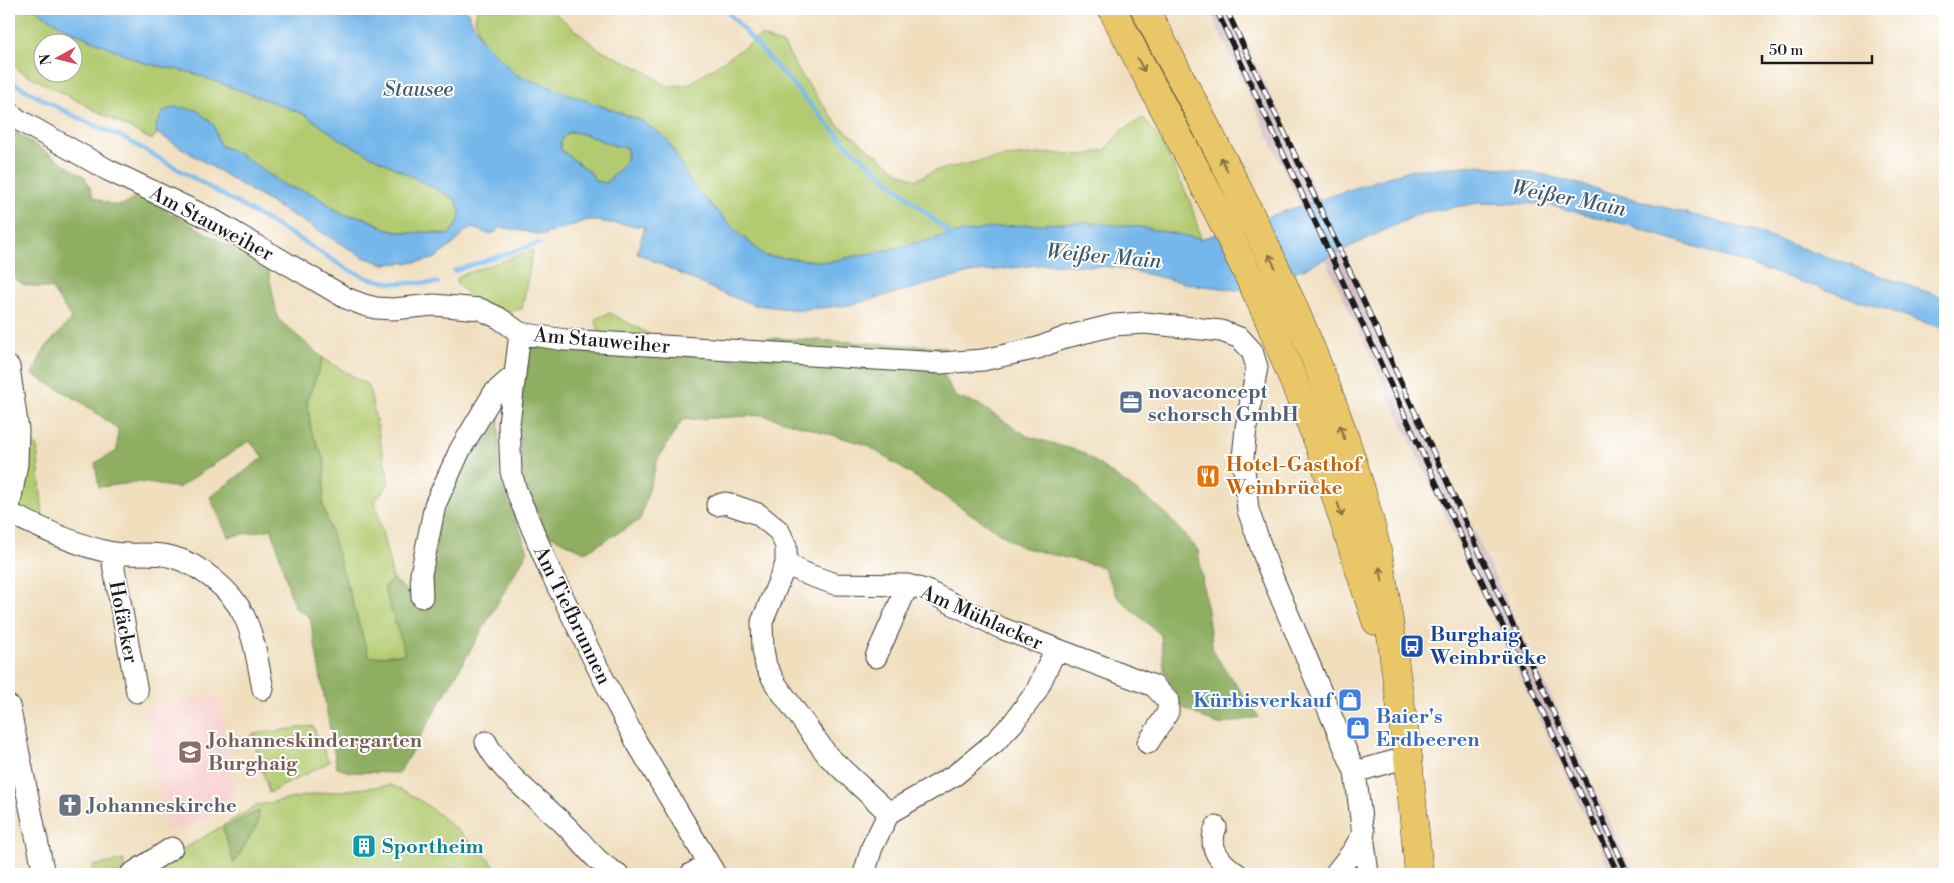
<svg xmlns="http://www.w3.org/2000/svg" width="1954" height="883" viewBox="0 0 1954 883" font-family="'Libre Bodoni',serif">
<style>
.built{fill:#f7d0ce}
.industrial{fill:#d2bec4}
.green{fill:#b3cb70;stroke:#687446;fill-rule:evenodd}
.forest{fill:#8eaf62;stroke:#55663f}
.water{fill:#74b7ea;stroke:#486a83;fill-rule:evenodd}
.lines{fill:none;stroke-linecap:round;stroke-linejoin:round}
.stream{stroke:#74b7ea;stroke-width:4.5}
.minor-casing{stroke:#3c3934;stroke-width:23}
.major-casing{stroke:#3c3934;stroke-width:29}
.highway-casing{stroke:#3c3934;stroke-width:29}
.minor{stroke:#fff;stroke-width:21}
.major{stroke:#e9c769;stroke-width:28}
.highway{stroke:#e9c769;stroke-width:28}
.rail-casing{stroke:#1c1c1c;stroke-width:5.5}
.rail{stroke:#fff;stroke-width:4;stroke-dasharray:11;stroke-linecap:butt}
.oneway{stroke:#827242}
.labels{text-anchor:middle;stroke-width:4;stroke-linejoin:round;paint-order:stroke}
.street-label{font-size:20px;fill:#1c1c1c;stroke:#fff}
.service-label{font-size:20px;font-weight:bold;fill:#4e5e75;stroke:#fff;text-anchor:start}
.food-label{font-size:20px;font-weight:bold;fill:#c56008;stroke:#fff;text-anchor:start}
.transit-label{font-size:20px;font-weight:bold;fill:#164399;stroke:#fff;text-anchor:start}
.shop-label{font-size:20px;font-weight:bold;fill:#366cbe;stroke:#fff;text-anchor:end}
.education-label{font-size:20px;font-weight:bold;fill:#785e54;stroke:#fff;text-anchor:start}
.worship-label{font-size:20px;font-weight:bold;fill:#5b616d;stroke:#fff;text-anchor:start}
.culture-label{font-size:20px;font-weight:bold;fill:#0d838f;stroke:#fff;text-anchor:start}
.water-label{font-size:21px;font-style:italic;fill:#3f5a6e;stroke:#fff}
</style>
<rect width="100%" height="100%" fill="#fff"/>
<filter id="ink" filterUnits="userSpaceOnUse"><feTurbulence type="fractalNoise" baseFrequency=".02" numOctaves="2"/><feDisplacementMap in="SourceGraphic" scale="10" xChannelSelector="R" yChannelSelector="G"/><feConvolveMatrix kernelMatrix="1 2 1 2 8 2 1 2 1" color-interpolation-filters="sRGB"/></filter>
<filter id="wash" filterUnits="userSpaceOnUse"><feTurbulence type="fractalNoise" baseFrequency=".0096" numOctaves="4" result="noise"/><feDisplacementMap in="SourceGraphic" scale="20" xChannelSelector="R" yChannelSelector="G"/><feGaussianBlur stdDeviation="1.12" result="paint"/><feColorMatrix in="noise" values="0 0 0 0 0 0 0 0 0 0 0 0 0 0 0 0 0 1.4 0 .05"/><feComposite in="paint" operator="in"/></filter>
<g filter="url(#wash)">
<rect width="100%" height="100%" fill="#f0debd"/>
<path class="built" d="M218,695l17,102 -41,29 -28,5 -21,-123z"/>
<path class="industrial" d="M1209,9h21l404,865h-22z"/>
<path class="green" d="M9,9h27l8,6 25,15 75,33 49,10 111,41 39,27 112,58c9,17 5,23 -7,36l-16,-3 -23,1 -18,-3 -28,-13 -19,-2 -31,-21 -27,-8 -48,-33 -17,-7 -4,-8 -3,-13 -8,-7 -50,7 1,8 -5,7 -132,-69 -11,-9zM42,42h30v30h-30z
M477,9h73l47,39 48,23 22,15 20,-1 74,-49 23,9 16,28 38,52 61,47 17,8 18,-9 61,-13 56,-5 34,2 20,-5 17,-20 22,-12 17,23 29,60 11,38 -61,-12 -133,-1 -180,36 -62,-6 -30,-26 -43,-45 -26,-46 -24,-18 -125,-46 -36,-36 -6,-20z
M570,132c22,0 38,16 56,15 4,19 -10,23 -20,36l-11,-2 -4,-8 -30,-23c-2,-10 1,-14 9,-18z
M533,250l-11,59 -16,3 -33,-13 -17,-16 3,-7z
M610,313l41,22 -51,-1 -5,-15z
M323,358l46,28 20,98 -14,17 18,78 -9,8 22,67 -37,3 -46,-151 2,-44 -14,-32 -4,-29z
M30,441l7,6 7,82 -35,-20 15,-67z
M313,726l16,36 -60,31 -17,-59z
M391,785c29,13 43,25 67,46 17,15 29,26 44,43h-361l117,-69 63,-12z
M124,860l-1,14h-31l1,-8z"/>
<path class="forest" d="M12,130l73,47 9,20c20,9 27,14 44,-3l85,49 44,22 11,54 45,39 -16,43 4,29 14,32 -2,44 46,151 36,-3 -21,-67 9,-8 30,26 7,-7 10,-92 59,-106v78l29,73 -129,222 -49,-1 -13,-4 -27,-151 -16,-10 -22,-78 -44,8 -18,-40 54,-40 -15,-16 -71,47 -37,-6 -42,5 -4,-24 22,-12 1,-22 -37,-27 -49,-28 13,-26 27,-29 -20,-30 -27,-4 -16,-9v-145z
M778,338l167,9 -3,24 13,25 6,3 17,5 49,32 55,16 79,57 37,41 15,102 46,65 -41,8 -38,-19 -16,-37 -3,-34 -43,-37 -15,-31 -82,-20 -154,-102 -104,-30 -81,5 -25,41 -17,59 -55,32 -38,-18 -24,-53 -4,-54 1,-37 10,-51 212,21 9,-20z
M259,811l-1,12 -24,41 -11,-36z"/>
<path class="water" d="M36,9h329l11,5 4,-5h86l15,30 36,36 125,46 25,18 25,46 43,45 30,26 62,6 69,-14 55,-14 56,-8 73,-4 60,5 61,12 208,-69 70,-5 66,10 204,55 196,68v31l-317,-104 -83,-21 -67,-1 -57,10 -118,56 -66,21 -48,-6 -73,-17 -70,-3 -76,9 -120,32 -50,5 -45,-5 -36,-13 -82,-39 8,-26 -57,-7 -45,15 -42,-8 -5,5 -7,2 -16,-6 -9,4 -7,9 -23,18 -17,3 -34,2 -20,-7 -105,-62 -101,-62 -1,-8 8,-14 12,-4 21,3 17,15 3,13 4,8 17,7 48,33 27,8 31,21 19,2 25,13 21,3 13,-1 26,3c12,-13 16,-19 7,-36l-112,-58 -39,-27 -111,-41 -49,-10 -75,-33 -25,-15zM570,132c22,0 38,16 56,15 5,18 -10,24 -20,36l-11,-2 -4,-8 -30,-23c-2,-9 1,-14 9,-18z"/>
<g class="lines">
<path class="stream" d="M725,9l120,134 109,94
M9,80c37,22 74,42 115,58l177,102 44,28 22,10 25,5h46
M454,271l85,-28"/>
</g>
</g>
<g filter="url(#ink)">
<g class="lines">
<g class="minor-casing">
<path id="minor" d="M9,112l8,7 91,51 105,50 133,78 18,7 12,3 17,1 41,-4 46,4 19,9 21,15 45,7 376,23 42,-3 55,-12 28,-11 48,-12 31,-2 76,8 19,7 12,13 5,16 -11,61 -3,30 5,52 20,57 87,205 13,102
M520,333l-11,91 2,48 5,18 34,81 52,105 35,67 78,131
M9,367l9,63 -1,34 -8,45
M717,505l9,-2 32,11 21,17 7,15v18l-24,58 1,27 3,17 9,17 53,73 61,57
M9,513c32,15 64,31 99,39 21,5 43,-1 64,5 27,7 60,33 72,59 11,23 14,49 19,73
M111,553l26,139
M786,564l23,11 26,9 73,1 17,5 76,38 153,58 14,15v11l-20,31
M422,597l-1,-23 14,-69 25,-55 34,-57 19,-17
M876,657l32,-72
M9,706l35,168
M486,742c16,33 55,59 82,86 16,16 29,36 50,46
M1355,772l53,-15
M1216,827c-9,22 4,35 21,47
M131,874l41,-26
M691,874l17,-10
M864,874l8,-27 17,-34 66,-38 39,-32 19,-20 23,-31 20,-43
M1335,874l18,-23 11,-19"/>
</g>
<g class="major-casing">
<path id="major" d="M1408,757l11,117"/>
</g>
<g class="highway-casing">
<path id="highway" d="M1112,9l108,207 47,99 52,129 57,177
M1145,9c89,173 186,346 231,537 10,42 14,85 20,127 4,28 8,56 12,84"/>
</g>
<use href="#minor" class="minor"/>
<use href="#major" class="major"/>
<use href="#highway" class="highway"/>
<g class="rail-casing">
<path id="rail" d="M1216,9l402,865
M1226,9l126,267 276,598"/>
</g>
<use href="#rail" class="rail"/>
</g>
<defs><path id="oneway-shaft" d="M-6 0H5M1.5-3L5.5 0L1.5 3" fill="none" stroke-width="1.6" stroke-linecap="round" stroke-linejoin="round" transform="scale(1.25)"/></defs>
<g class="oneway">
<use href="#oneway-shaft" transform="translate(1141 65) rotate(62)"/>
<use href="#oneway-shaft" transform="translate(1224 164) rotate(-117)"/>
<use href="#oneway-shaft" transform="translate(1272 261) rotate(-115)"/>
<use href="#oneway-shaft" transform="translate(1342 432) rotate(-108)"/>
<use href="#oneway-shaft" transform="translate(1340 510) rotate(72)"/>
<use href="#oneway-shaft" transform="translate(1381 574) rotate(-101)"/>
</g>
</g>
<defs>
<g id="office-square" transform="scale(1.25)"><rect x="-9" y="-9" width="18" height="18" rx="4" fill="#5c6f8a" stroke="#fff"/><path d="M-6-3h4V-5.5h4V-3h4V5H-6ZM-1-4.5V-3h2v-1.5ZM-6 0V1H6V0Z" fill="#fff"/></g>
<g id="restaurant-square" transform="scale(1.25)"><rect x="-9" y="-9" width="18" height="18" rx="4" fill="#e8710a" stroke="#fff"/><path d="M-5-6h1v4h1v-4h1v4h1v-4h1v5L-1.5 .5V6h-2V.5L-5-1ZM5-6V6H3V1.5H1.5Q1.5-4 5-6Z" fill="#fff"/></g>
<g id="bus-square" transform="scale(1.25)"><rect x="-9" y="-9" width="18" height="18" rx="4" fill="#1a4fb4" stroke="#fff"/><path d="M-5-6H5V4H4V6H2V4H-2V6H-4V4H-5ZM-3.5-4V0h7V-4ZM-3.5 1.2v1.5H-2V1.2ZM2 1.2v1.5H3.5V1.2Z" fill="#fff"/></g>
<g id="shop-square" transform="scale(1.25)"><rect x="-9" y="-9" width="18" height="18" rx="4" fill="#3f7fe0" stroke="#fff"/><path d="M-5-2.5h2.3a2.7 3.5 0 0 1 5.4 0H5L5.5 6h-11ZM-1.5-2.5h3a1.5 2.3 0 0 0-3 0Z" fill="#fff"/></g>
<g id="school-square" transform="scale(1.25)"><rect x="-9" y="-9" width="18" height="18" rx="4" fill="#8d6e63" stroke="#fff"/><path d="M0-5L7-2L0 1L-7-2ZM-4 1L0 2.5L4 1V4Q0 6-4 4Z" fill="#fff"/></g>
<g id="church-square" transform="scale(1.25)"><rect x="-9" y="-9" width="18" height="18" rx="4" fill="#6b7280" stroke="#fff"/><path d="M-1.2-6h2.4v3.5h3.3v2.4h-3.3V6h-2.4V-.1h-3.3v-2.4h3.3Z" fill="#fff"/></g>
<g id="building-square" transform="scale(1.25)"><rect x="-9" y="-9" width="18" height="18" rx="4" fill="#0f9aa8" stroke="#fff"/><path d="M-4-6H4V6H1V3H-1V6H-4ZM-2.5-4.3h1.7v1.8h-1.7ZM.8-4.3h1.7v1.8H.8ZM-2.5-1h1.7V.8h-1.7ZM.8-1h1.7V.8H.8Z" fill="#fff"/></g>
</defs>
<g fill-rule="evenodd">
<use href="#office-square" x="1131" y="402"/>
<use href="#restaurant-square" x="1208" y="476"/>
<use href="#bus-square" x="1412" y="646"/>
<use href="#shop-square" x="1350" y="700"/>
<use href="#shop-square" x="1358" y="728"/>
<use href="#school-square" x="190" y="752"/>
<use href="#church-square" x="70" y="805"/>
<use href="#building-square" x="364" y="846"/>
</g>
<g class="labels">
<g class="street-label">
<text transform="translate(212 223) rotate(28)" y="7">Am Stauweiher</text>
<text transform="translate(602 340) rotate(5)" y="7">Am Stauweiher</text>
<text transform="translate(573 615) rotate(64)" y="7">Am Tiefbrunnen</text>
<text transform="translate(982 617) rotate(24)" y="7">Am Mühlacker</text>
<text transform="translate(124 622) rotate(79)" y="7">Hofäcker</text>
</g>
<g class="service-label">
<text x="1148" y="398">novaconcept<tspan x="1148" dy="23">schorsch GmbH</tspan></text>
</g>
<g class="food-label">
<text x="1226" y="471">Hotel-Gasthof<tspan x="1226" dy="23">Weinbrücke</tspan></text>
</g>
<g class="transit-label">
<text x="1430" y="641">Burghaig<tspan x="1430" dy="23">Weinbrücke</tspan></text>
</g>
<g class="shop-label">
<text x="1332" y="707">Kürbisverkauf</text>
<text x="1376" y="723" text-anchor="start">Baier's<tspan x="1376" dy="23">Erdbeeren</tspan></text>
</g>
<g class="education-label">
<text x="208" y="747">Johanneskindergarten<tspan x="208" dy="23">Burghaig</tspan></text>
</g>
<g class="worship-label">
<text x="88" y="812">Johanneskirche</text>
</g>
<g class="culture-label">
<text x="382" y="853">Sportheim</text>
</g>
<g class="water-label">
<text x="418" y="96">Stausee</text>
<text transform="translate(1569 198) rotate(11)" y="7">Weißer Main</text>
<text transform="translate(1104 256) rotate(5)" y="7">Weißer Main</text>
</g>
</g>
<rect width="1954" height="883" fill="none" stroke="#fff" stroke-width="30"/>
<g transform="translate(58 58) rotate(263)"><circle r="24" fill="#ffffff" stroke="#a4a4a4"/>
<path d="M0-4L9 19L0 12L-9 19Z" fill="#d1495b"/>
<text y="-8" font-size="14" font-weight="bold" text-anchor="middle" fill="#1c1c1c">N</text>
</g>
<path d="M1762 55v8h110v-8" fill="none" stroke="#1c1c1c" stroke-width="2.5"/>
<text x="1769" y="55" font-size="15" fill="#1c1c1c" stroke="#ffffff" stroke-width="4" paint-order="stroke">50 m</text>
</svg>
